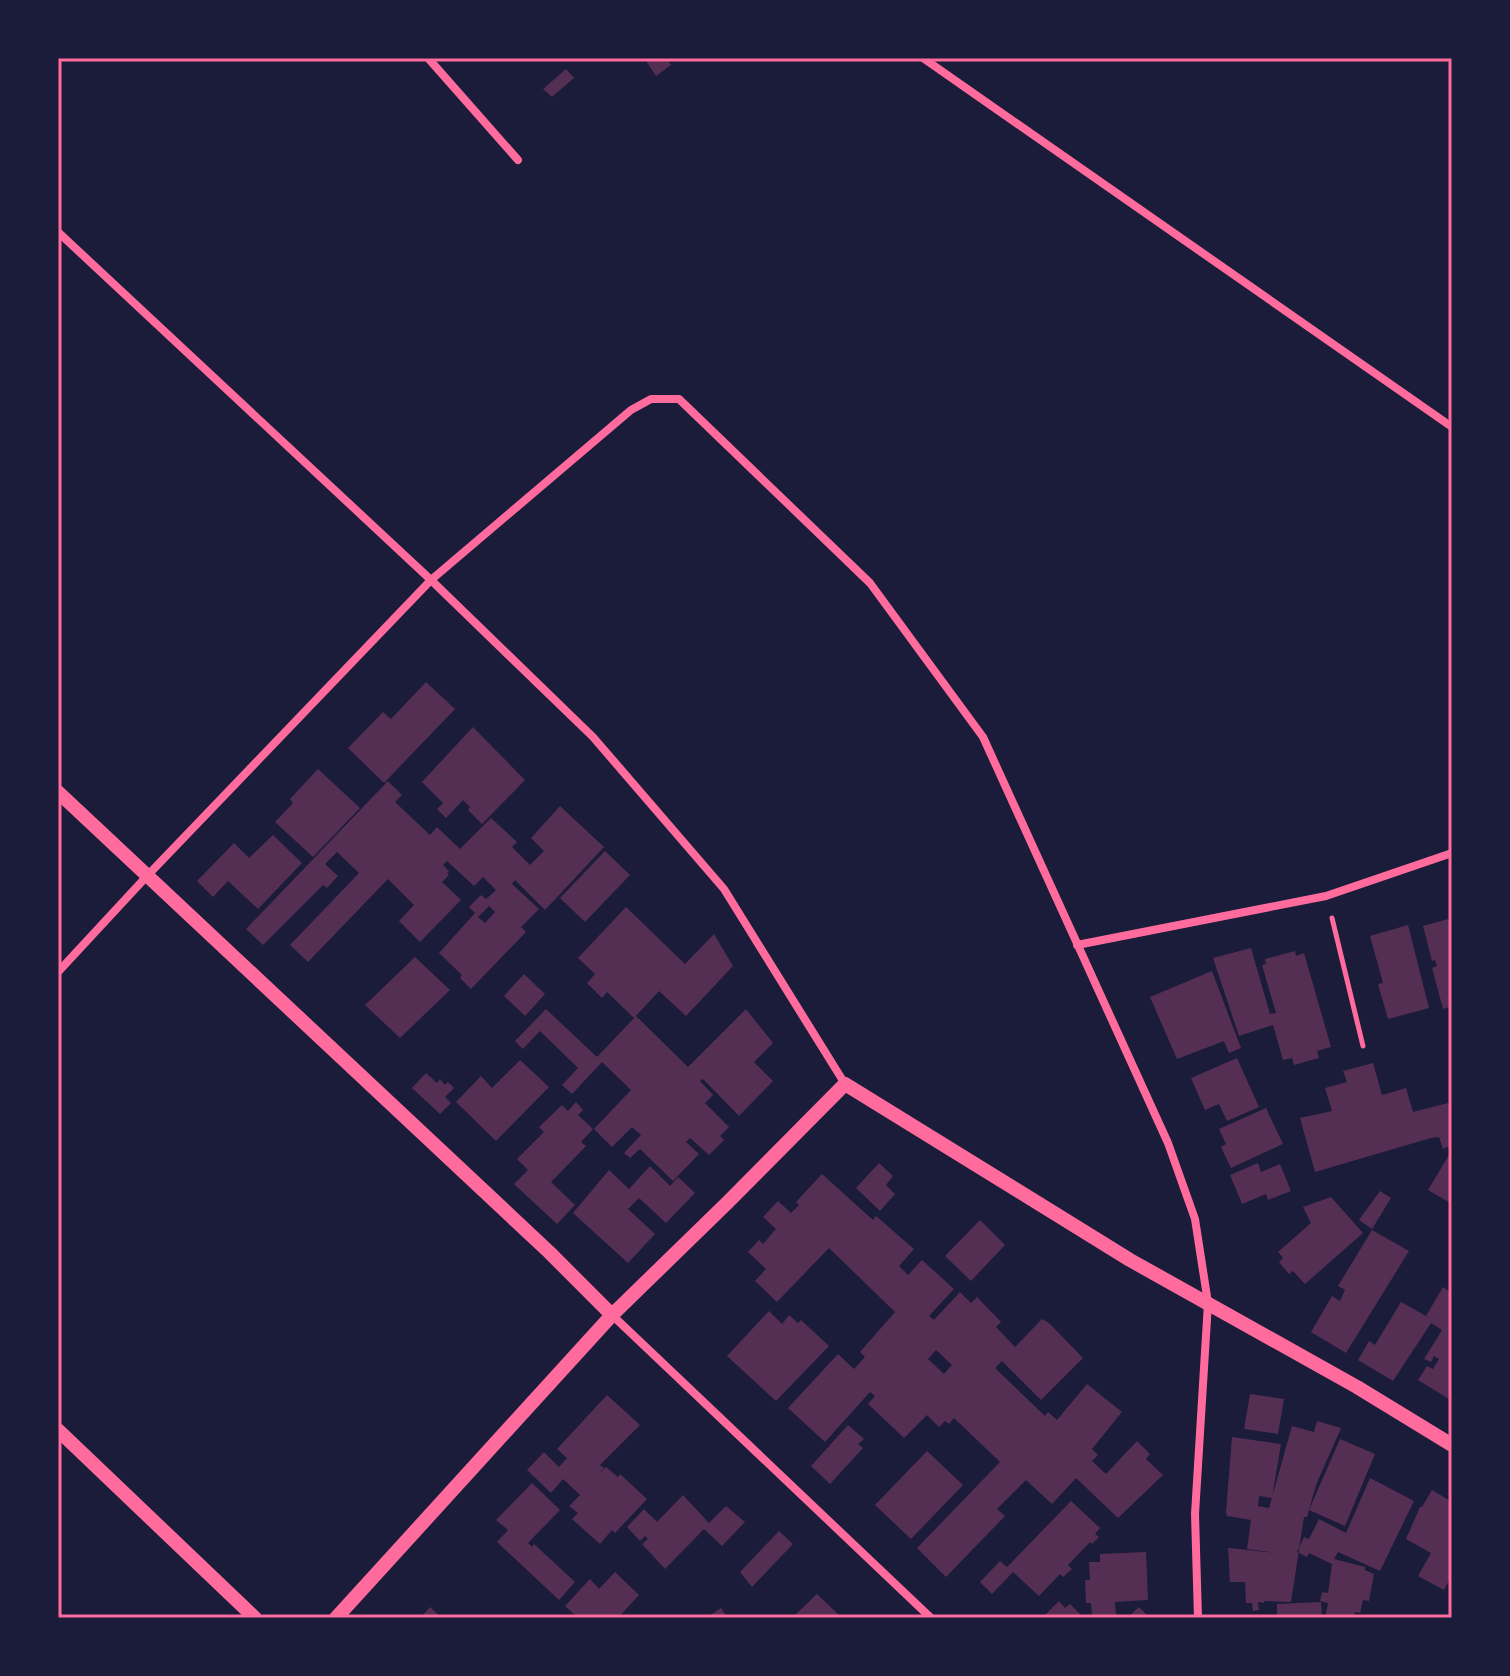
<svg xmlns="http://www.w3.org/2000/svg" width="1510" height="1676" viewBox="0 0 1510 1676" font-family="Jost,sans-serif">
<style>
.building{fill:#542f53;fill-rule:evenodd}
.lines{fill:none;stroke-linecap:round;stroke-linejoin:round}
.path{stroke:#ff6b9d;stroke-width:5}
.minor{stroke:#ff6b9d;stroke-width:8}
.tertiary{stroke:#ff6b9d;stroke-width:14}
.neatline{fill:none;stroke:#ff6b9d;stroke-width:3}
</style>
<rect width="100%" height="100%" fill="#1b1b3a"/>
<path class="building" d="M644,58h23l4,7 -15,11z
M566,69l8,9 -22,19 -9,-8z
M426,682l29,27 -71,74 -36,-35 35,-36 8,7z
M473,727l52,53 -43,44 -14,-14 2,-3 -7,-7 -17,18 -9,-9 6,-6 -21,-21z
M318,769l42,39 -47,49 -38,-35 18,-19 -3,-4z
M388,781l14,14 -7,7 35,33 7,-8 23,22 31,-31 26,24 -5,5 18,18 14,-14 -13,-13 29,-32 44,41 -59,63 -30,-30 -3,4 27,25 -18,18 5,5 -55,57 -11,-11 2,-3 -23,-22 36,-40 -6,-6 12,-12 5,4 10,-9 -13,-13 -9,9 -27,-25 -4,4 6,6 -2,2 2,2 -7,7 19,18 -41,42 -21,-21 15,-16 -26,-26 -80,83 -18,-17 69,-72 -22,-21 -12,12 13,12 -11,12 -4,-3 -60,60 -17,-16zM489,906l6,6 -10,11 -7,-6z
M273,835l29,28 -44,46 -30,-28 -15,16 -16,-16 37,-38 15,15z
M605,851l25,24 -45,47 -25,-24z
M626,907l59,57 29,-30 19,32 -47,50 -27,-25 -25,27 -27,-26 -5,6 -15,-15 8,-9 -17,-16z
M1452,918v88l-9,3 -11,-41 5,-2 -2,-6 -3,1 -9,-35z
M1408,925l21,83 -41,11 -10,-35 5,-1 -13,-47z
M1251,948l19,66 6,-1 -14,-48 4,-1 -1,-5 30,-8 1,5 8,-3 27,94 -14,4 2,7 -25,7 -2,-7 -9,2 -10,-35 -34,11 -26,-78z
M415,957l35,33 -50,48 -35,-33z
M1212,971l29,77 -12,5 -5,-12 -47,18 -27,-62z
M524,974l21,20 -20,22 -21,-20z
M546,1009l51,48 39,-41 52,51 58,-58 27,34 -19,19 19,19 -34,35 -36,-37 -3,2 13,14 -8,8 24,24 -9,9 4,4 -15,15 -19,-17 -4,4 13,12 -26,27 -33,-32 -10,9 -6,-5 17,-18 -9,-8 -20,20 -18,-18 37,-39 -29,-28 -30,32 -10,-9 16,-17 -38,-37 -17,18 -8,-8z
M1237,1058l22,49 -32,14 -8,-17 -14,6 -14,-32z
M520,1060l29,27 -53,54 -40,-39 25,-26 11,12z
M1373,1063l9,32 24,-7 7,24 39,-10v43l-9,4 -4,-12 -8,1 -116,34 -15,-54 32,-7 -7,-23 22,-6 -4,-11z
M426,1073l11,10 3,-4 5,6 3,-3 6,6 -9,9 6,6 -11,11 -28,-26z
M576,1102l7,8 -5,5 15,14 -12,13 5,4 -35,36 24,23 -18,19 -43,-40 14,-14 -11,-11 27,-27 -5,-5 23,-22 6,6z
M1266,1108l17,36 -52,24 -10,-21 5,-3 -7,-15z
M1452,1150v54l-24,-14z
M879,1163l14,13 -7,9 9,9 -15,17 -24,-23z
M1258,1163l3,9 19,-8 11,27 -23,9 -2,-6 -24,10 -12,-29z
M650,1166l20,20 8,-9 17,16 -29,30 -27,-25 -11,11 27,25 -27,29 -55,-50 36,-43 20,19z
M822,1174l51,46 3,-4 38,33 -15,17 9,9 14,-15 32,29 -25,27 5,4 26,-28 11,11 6,-6 24,25 -5,5 19,20 27,-28 7,4 34,35 -42,42 -39,-39 -7,7 50,48 3,-4 9,8 30,-36 35,28 -30,37 6,6 -6,6 14,13 31,-33 13,13 -4,5 17,16 -45,43 -42,-40 -24,26 -26,-24 -29,29 8,7 -59,61 -29,-29 83,-86 -46,-44 -5,6 -4,-3 -6,6 -12,-12 -23,23 -36,-34 7,-8 -5,-4 -45,50 -37,-34 50,-54 16,15 11,-12 -5,-5 35,-40 -66,-64 -52,54 -22,-21 11,-12 -18,-17 11,-12 4,4 13,-15 -13,-12 15,-16 13,12 8,-8 -3,-3zM936,1350l16,15 -8,9 -16,-15z
M1380,1191l11,7 -19,31 -13,-9z
M1331,1197l32,36 -58,51 -12,-13 -4,3 -10,-12 4,-4 -5,-6 33,-29 -8,-16z
M980,1220l25,25 -34,36 -26,-25z
M1372,1230l37,21 -63,102 -35,-21 21,-36 8,5 5,-11 -7,-4z
M1443,1287l9,6v108l-34,-21 9,-14 6,3 6,-10 -5,-3 -3,6 -7,-3 18,-29 -11,-7 -38,58 -35,-21 11,-19 6,4 26,-43 25,14z
M769,1311l13,13 7,-9 9,8 3,-3 28,26 -53,55 -49,-45z
M1250,1394l34,5 -6,35 -34,-5z
M607,1395l33,30 -40,40 4,3 -7,7 9,-8 12,10 2,-3 27,25 -32,34 -3,-3 -12,14 -28,-25 6,-6 -9,-7 11,-11 -17,-16 -12,14 -24,-23 17,-18 15,15 8,-9 -10,-9z
M1317,1421l24,7 -25,57 -9,32h-3l-13,85 -27,-1v2l-6,-1 1,8 -6,1 -1,-8h-6l-1,-21h-15l-2,-34 49,5 -30,-4 4,-29 -24,-4 -1,-4 6,-75 49,7 -9,54 -13,-2 -1,10 11,2 23,-82 22,6z
M848,1425l16,14 -6,5 5,4 -33,36 -19,-18z
M1340,1439l35,15 -30,72 -36,-16z
M927,1451l36,34 -52,54 -36,-34z
M1370,1478l44,23 -34,70 -42,-19 -4,7 31,8v3l9,4 -5,27 -6,-1 -3,13 -5,-1 -1,6h-29l3,-15 -8,-2 2,-9 6,1 4,-29 -23,-11 -2,4 -10,-5 7,-15 5,2 10,-20 27,14z
M532,1483l28,27 -32,33 4,4 2,-3 41,38 -16,18 -62,-58 11,-12 -12,-10z
M1432,1490l20,12v73l-8,15 -26,-14 13,-23 -25,-14 14,-32h2z
M683,1495l26,28 17,-17 19,16 -23,24 -18,-17 -39,40 -23,-25 6,-5 -3,-3 -5,5 -13,-14 17,-18 13,13z
M1071,1501l29,27 -5,6 4,3 -7,7 -2,-2 -22,23 4,4 -9,8 -3,-3 -21,22 -26,-24 -21,22 -12,-12 20,-21 7,6z
M779,1531l14,13 -41,43 -12,-15z
M1146,1552l2,48 -33,2 1,13 -24,1 -1,-13h-5l-1,-23h5l-1,-18h11v-8z
M615,1572l24,23 -21,23h-40l-13,-12 25,-27 9,10z
M817,1594l25,24h-50z
M1059,1601l6,7 5,-4 14,14h-42z
M1321,1602l1,16h-45v-14z
M430,1607l12,11h-22z
M1139,1607l11,11h-23z
M721,1608l7,10h-22z"/>
<g class="lines">
<path class="path" d="M1332,918l31,128"/>
<path class="minor" d="M428,58l90,102
M923,58l529,369
M58,232l373,348 162,157 131,152 121,195
M1077,945l249,-49 126,-43
M58,972l89,-96 284,-296 200,-170 20,-11h28l191,184 113,154 185,406 27,76 13,84 -13,211 3,104
M612,1315l319,303"/>
<path class="tertiary" d="M58,792l491,460 63,63
M58,1430l197,188
M336,1618l276,-303 116,-113 117,-118 285,176 227,127 95,58"/>
</g>
<rect width="1510" height="1676" fill="none" stroke="#1b1b3a" stroke-width="120"/>
<rect x="60" y="60" width="1390" height="1556" class="neatline"/>
</svg>
